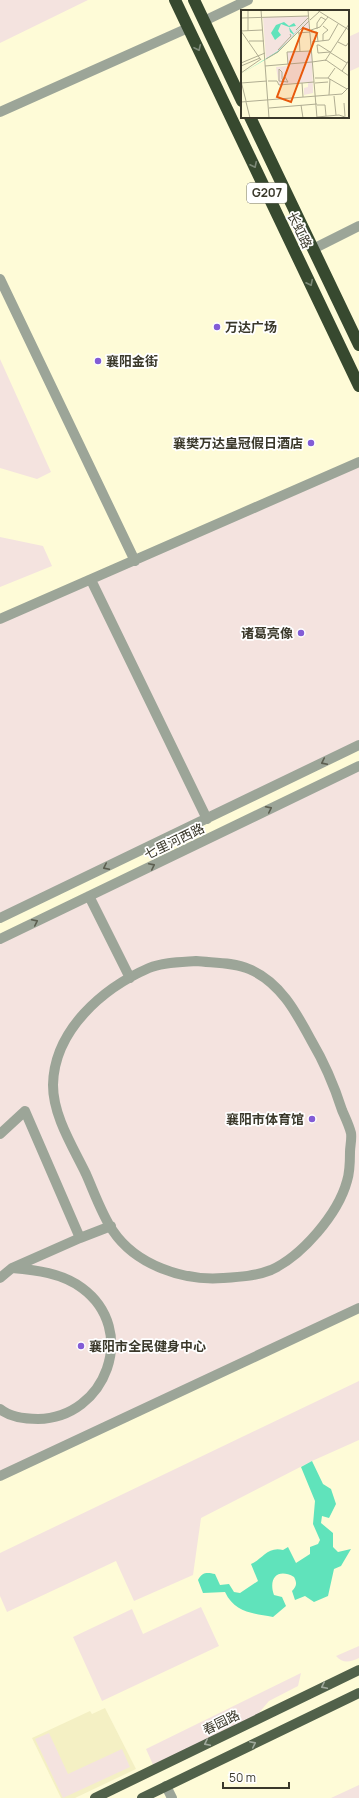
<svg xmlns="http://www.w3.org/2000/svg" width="359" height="1798" viewBox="0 0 359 1798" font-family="Manrope,'Noto Sans SC',sans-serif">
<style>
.built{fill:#f4f0c4}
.green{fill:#f4e3df}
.water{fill:#60e3bb}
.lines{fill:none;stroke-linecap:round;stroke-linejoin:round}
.minor{stroke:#9ca598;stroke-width:10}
.major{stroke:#51614a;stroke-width:10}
.highway{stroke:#37492f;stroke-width:12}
.oneway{stroke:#7d8978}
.oneway2{stroke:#5c5e50}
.oneway3{stroke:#9fa89b}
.poi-dot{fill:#825cd6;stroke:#fff;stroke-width:1.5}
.labels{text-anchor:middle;stroke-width:3.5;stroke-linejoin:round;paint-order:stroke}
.shield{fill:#fff;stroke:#75746a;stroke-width:1}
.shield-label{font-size:12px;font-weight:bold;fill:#3a382a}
.street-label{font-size:13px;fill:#3a382a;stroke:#fff}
.poi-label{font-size:13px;font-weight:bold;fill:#3a382a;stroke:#fff;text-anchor:start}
.inset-road{fill:none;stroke:#b0ad92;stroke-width:1}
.view{fill:#e8590c;fill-opacity:0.15;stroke:#e8590c;stroke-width:2}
.inset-edge{fill:none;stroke:#3a382a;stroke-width:2}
</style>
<rect width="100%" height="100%" fill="#fefbd7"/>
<path class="built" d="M105,1708l31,61 -61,29h-14l-29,-60 58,-27 2,3z"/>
<path class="green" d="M0,0h88l-88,43z
M359,32v35l-11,5v-35z
M0,359l51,113 -14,7 -37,-11z
M359,462v283l-359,173v-299z
M0,537l43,9 9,20 -52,21z
M359,765v542l-359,168v-541z
M359,1381v59l-47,21 -111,57 -8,57 -59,26 -18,-40 -109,51 -7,-16v-43z
M201,1607l18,39 -117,55 -29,-64 59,-28 11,25z
M359,1646v12c-9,4 -16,6 -23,-2z
M301,1673l-3,13 -29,15 -17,20 -97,48 -9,-20z
M49,1733l19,41 54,-25 8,18 -67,31 -28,-59z
M359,1785v13h-28z"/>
<path class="water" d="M312,1461l11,23 8,5 5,15 -7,14 -7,-2 -1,7 12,10v14l5,5 13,-3 -10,17 -7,3 -6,27 -14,6 -9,-6 -10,4 -3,-9c5,-5 5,-8 2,-14 -16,-9 -26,1 -20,18l8,2 4,9 -13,11c-21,-4 -38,-4 -48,-25l-22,1 -5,-13c4,-8 9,-8 17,-6l5,11 9,-1 5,8 6,1 18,-12 -7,-17c11,-4 16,-18 32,-14l5,-3 8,16 14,-9v-7l8,-3 2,-4 -7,-16 2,-23 -14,-34z"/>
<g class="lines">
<path class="minor" d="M204,21l44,-21
M0,112l188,-84
M313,249l46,-23
M0,279l135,282
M91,580l116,239
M0,619l359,-157
M89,896l41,82
M0,918l359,-173
M0,939l359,-173
M196,961c17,2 37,1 53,8 31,13 47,43 62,71 13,22 23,45 31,70 3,7 7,15 9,23 1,6 -1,13 -1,19 0,9 0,20 -3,29 -9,33 -45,75 -76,89 -15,6 -32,7 -48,8 -40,3 -87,-13 -110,-47 -11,-16 -19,-39 -27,-57 -13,-27 -33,-58 -33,-89 1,-55 50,-97 96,-117 14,-6 32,-6 47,-7z
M0,1134l25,-23 55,127 -68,30
M80,1238l31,-12
M0,1278l12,-10c24,2 50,5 70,20 57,42 24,130 -44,131 -12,0 -28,-2 -38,-10
M0,1476l359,-168
M166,1786l6,12"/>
<path class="major" d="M95,1798l264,-128
M142,1798l217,-105"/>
<path class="highway" d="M175,0l184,386
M194,0l48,101
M250,117l109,228"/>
</g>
<defs><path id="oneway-chevron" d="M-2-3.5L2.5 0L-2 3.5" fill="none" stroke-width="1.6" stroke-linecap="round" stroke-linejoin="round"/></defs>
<g class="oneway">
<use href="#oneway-chevron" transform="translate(198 48) rotate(65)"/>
<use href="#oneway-chevron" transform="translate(254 165) rotate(64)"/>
<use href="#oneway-chevron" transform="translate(310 283) rotate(64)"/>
</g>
<g class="oneway2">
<use href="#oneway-chevron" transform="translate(324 762) rotate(154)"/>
<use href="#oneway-chevron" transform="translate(269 809) rotate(-26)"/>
<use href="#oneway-chevron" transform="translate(152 866) rotate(-26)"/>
<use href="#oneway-chevron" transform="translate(106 867) rotate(154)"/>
<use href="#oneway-chevron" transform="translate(35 922) rotate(-26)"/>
</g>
<g class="oneway3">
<use href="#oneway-chevron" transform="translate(324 1686) rotate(154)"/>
<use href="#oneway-chevron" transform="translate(207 1743) rotate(154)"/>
<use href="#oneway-chevron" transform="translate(253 1744) rotate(-26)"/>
</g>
<g class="poi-dot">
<circle cx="217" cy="327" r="4"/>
<circle cx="98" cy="361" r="4"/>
<circle cx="311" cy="443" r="4"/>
<circle cx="301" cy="633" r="4"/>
<circle cx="312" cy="1119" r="4"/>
<circle cx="81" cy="1346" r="4"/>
</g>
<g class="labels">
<rect class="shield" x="247" y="183" width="40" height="20" rx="3"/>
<g class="shield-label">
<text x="267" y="197">G207</text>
</g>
<g class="street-label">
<text transform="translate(300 230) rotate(64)" y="5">长虹路</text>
<text transform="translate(174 841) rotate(-26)" y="5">七里河西路</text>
<text transform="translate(221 1722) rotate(-26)" y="5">春园路</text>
</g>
<g class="poi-label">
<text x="225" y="332">万达广场</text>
<text x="106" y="366">襄阳金街</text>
<text x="303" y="448" text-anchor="end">襄樊万达皇冠假日酒店</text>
<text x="293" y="638" text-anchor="end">诸葛亮像</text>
<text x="304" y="1124" text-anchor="end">襄阳市体育馆</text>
<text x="89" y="1351">襄阳市全民健身中心</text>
</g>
</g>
<g transform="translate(241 10)">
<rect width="108" height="108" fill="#fefbd7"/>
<path d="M66,6l3,13 -10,1 -22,22 -12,7 -3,-42zM71,41l1,42 -9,2v-7l4,-1v-5l-29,3 -3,-18 11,-1v-14z" fill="#f4e3df"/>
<path d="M67,9l-30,33 -37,22 37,-23 16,-16 -4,-3 -1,-5 -8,-3 -3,7 3,4 -6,5 -4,-7 5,-8 8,-3 5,4 5,-3 2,3 -7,1 5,7z" fill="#60e3bb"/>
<path class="inset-road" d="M7,0v21M20,0l8,108M67,0l9,108M76,0l32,20M0,8l67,-2M69,10l9,-8M82,16l5,4 -5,4v7M76,19v-6l4,-6 5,3M55,20l12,-12M70,20l9,-3 8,-10M0,21l20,29M0,21l21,-1M70,22h6l1,10M57,23l12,-1M58,23l1,19M8,31h15M71,32l17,-2 9,-16M97,32l8,4 3,-4M37,40l13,-14 -1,-2M89,42l-12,1 -1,-8h2l11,7h1M90,43l16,10M25,49l12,-7 31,-31M84,51l24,-37M71,52l14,-2 23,16M0,53l24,-10M47,54l-1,-12 24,-1M0,56l19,-8M24,56l47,-4M101,61l7,-11M0,63l20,-14M74,68h13l19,11M87,68l7,-10M41,70l3,-3 3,5 -9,-1v-12l3,3v7M0,71l5,20M27,71h9l2,4 35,-3M0,73l26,-2M61,73l1,14M74,73l13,-1M88,85l1,-16M93,86l2,19M0,92l101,-8 7,-7M5,92l4,16M103,93l1,13M60,95l2,13M76,95h8l1,11M28,98l48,-4M76,107l22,-2 9,3"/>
<path class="view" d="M62,18l14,5 -26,69 -14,-5z"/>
<rect width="108" height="108" class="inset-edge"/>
</g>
<path d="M223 1782v6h66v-6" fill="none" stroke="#3a382a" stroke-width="2"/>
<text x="229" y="1782" font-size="12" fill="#3a382a" stroke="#ffffff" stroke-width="3" paint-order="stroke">50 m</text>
</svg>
